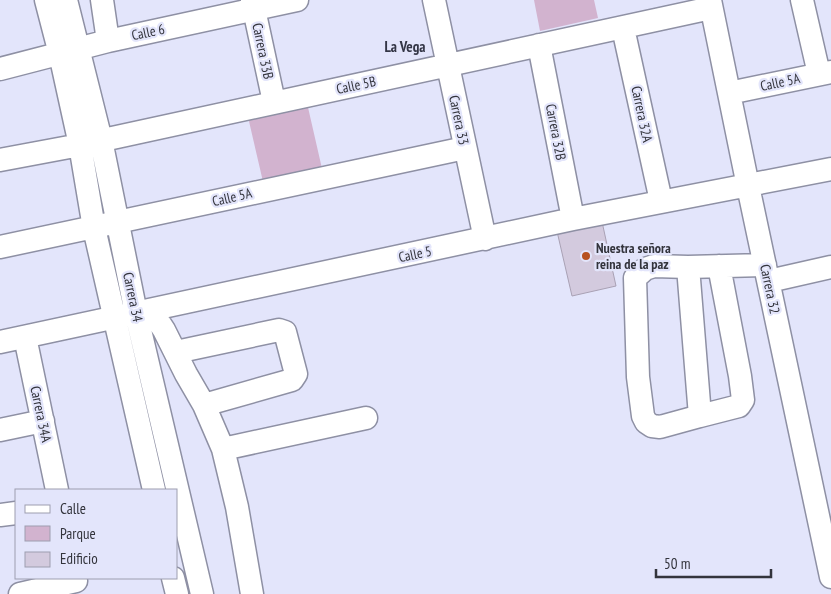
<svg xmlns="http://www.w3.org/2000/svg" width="831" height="594" viewBox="0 0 831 594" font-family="'PT Sans Narrow',sans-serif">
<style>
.green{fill:#d2b3cf}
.building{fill:#d3cade;stroke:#a9a1b4}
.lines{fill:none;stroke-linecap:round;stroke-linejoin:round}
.minor-casing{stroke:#8e90a4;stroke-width:25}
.minor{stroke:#fff;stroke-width:22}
.poi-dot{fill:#b75221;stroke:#e3e5fb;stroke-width:2}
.labels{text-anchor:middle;stroke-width:4.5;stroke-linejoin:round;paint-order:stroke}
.street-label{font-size:14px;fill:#33343c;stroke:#e3e5fb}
.poi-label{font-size:14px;font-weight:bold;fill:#33343c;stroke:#e3e5fb;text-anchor:start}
.neighbourhood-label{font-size:15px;font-weight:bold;fill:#343646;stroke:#e3e5fb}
</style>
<rect width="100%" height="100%" fill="#e3e5fb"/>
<path class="green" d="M534,0h60l4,18 -58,13z
M307,103l16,70 -59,13 -16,-69z"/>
<path class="building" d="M601,217l15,69 -44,10 -16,-69z"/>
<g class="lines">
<g class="minor-casing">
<path id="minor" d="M46,0l14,54 20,91 14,83 60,262
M66,0l35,140 35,173 66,281
M102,0l6,41
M252,0l22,102
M434,0l51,239
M710,0l38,186 83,391
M802,0l17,74
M623,28l38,173
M539,45l34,174
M0,69l108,-28 189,-41
M729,93l102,-21
M0,160l80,-15 631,-137
M0,247l465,-99
M688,267l12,149 -40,11 -8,-1 -6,-4 -3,-6 -5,-39 -3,-99 10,-9 9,-3 34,1 77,-2
M769,281l62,-14
M151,310l13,20 22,44 18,31 19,44 14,58 15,87
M25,337l32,153
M0,342l573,-123 258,-50
M176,352l103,-22 6,2 11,42 -4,6 -88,25
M700,416l39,-10 4,-6 -3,-24 -21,-110
M0,430l43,-9
M223,449l143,-31
M0,515l16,-2
M173,578l4,16
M20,594l56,-13"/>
</g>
<use href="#minor" class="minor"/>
</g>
<circle class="poi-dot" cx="586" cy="256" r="5"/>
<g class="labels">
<g class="street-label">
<text transform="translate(148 32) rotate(-12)" y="5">Calle 6</text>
<text transform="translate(263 51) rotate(78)" y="5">Carrera 33B</text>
<text transform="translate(780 82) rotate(-12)" y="5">Calle 5A</text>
<text transform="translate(356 85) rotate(-12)" y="5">Calle 5B</text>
<text transform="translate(642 114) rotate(78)" y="5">Carrera 32A</text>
<text transform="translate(459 120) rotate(78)" y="5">Carrera 33</text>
<text transform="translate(556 132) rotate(79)" y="5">Carrera 32B</text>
<text transform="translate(232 197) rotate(-13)" y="5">Calle 5A</text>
<text transform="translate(415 254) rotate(-12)" y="5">Calle 5</text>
<text transform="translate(770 289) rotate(78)" y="5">Carrera 32</text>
<text transform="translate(133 297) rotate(78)" y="5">Carrera 34</text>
<text transform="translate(41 414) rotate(78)" y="5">Carrera 34A</text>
</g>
<g class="poi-label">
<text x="596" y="253">Nuestra señora<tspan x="596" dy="16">reina de la paz</tspan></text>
</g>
<g class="neighbourhood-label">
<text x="405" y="52">La Vega</text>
</g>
</g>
<rect x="15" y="489" width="162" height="90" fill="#e3e5fb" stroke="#9d9eaf"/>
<rect x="25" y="505" width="25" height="8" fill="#ffffff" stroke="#9d9eaf"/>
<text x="60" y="514" font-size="15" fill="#33343c">Calle</text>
<rect x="25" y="526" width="25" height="15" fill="#d2b3cf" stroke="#9d9eaf"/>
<text x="60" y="539" font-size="15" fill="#33343c">Parque</text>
<rect x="25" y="552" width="25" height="15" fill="#d3cade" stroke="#9d9eaf"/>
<text x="60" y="564" font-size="15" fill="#33343c">Edificio</text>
<path d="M656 569v8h115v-8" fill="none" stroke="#33343c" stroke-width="2.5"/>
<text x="664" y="569" font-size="15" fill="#33343c" stroke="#e3e5fb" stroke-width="4" paint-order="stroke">50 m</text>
</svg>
